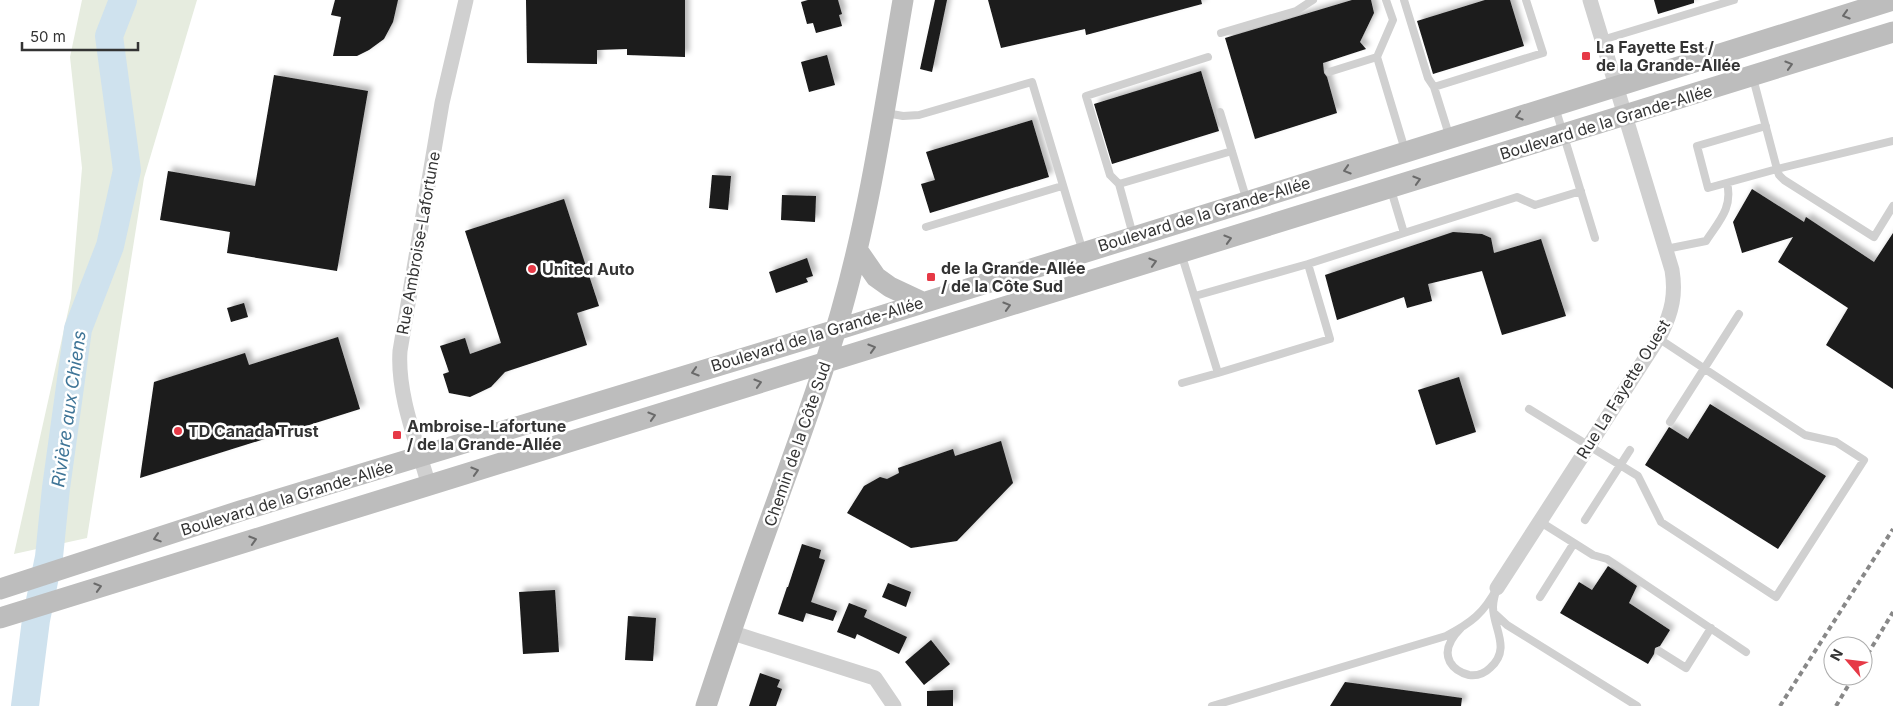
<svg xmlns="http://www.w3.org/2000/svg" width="1893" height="706" viewBox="0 0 1893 706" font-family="Inter,sans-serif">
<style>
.green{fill:#e6ecdf}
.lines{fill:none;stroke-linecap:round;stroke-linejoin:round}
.river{stroke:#cfe2ee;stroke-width:28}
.building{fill:#1a1a1a;filter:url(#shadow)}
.lane{stroke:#d0d0d0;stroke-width:8}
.street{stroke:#d0d0d0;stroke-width:15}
.secondary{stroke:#bdbdbd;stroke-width:21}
.rail{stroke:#888;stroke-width:4;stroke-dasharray:5 4;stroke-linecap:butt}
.oneway{stroke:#6a6a6a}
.poi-dot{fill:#e63946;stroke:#fff;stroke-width:2}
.labels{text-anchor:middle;stroke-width:5;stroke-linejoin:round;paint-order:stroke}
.poi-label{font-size:16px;font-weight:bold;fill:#333;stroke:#fff;text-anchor:start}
.street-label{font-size:16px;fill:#333;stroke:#fff}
.water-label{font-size:18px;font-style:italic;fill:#3f7597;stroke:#fff}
</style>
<defs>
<filter id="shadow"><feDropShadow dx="4.5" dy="-4.5" stdDeviation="2.5" flood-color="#0004"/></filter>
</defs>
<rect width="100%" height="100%" fill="#fff"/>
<path class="green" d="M82,0h115l-53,178 -57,360 -73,16 57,-256 11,-130 -12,-111z"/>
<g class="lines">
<path class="river" d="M25,706l11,-86 13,-63 7,-69 22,-159 32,-83 17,-76 -18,-134 14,-36"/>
</g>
<path class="building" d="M335,0h63l-5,22 -9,17 -15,11 -12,6h-24l8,-39 -10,-2z
M526,0h159v57l-58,-2v-6l-30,1v14l-70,-1z
M808,0h30l4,14 -3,1 3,11 -26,7 -3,-10 -6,1 -6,-22z
M935,0h12l-15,72 -12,-3z
M988,0h213l1,4 -116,31 -1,-6 -84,19z
M1352,0h19l3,13 -14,29 6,7 -43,14 1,10 3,4 10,36 -82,26 -30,-101z
M1485,0h25l14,46 -91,28 -16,-53z
M1654,0h40v3l-36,11z
M827,55l8,30 -26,7 -8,-30z
M1201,71l18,60 -107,33 -18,-60z
M274,75l94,16 -31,180 -110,-18 3,-21 -70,-12 8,-49 87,15z
M1032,120l17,57 -119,36 -9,-29 14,-4 -9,-28z
M712,175l19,1 -3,34 -19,-2z
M1752,189l52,33 2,-5 68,45 19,-29v156l-67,-44 22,-37 -70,-46 15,-25 -51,16 -9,-31z
M782,195l34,1 -1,26 -34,-2z
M564,199l35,107 -22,7 10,32 -82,27 -14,15 -21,10 -21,-4 -6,-19 6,-2 -9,-26 25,-8 5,16 31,-11 -36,-112z
M1453,232l29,2 9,4 3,15 47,-14 25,77 -64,19 -20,-64 -54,13 4,17 -25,7 -3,-11 -67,23 -12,-45z
M807,258l6,18 -7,2 2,4 -32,11 -7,-21z
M244,303l4,14 -17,5 -4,-14z
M338,337l22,72 -220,69 14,-96 91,-29 4,12z
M1459,377l17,55 -40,13 -18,-55z
M1710,404l116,72 -48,73 -133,-84 24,-38 19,12z
M1001,441l12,42 -56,58 -46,7 -64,-35 17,-27 16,-9 7,2 12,-6 -1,-5 55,-19 2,7z
M802,544l19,6 -2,8 6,2 -14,42 26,9 -4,10 -27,-8 -3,9 -25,-8 9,-27h1z
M1608,566l29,20 -8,17 41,27 -10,16 -5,2 -1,6 -6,10 -88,-51 19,-31 13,8z
M888,583l23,9 -5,15 -24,-10z
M555,590l4,62 -36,2 -4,-62z
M849,603l18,7 -3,7 43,20 -8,17 -42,-20 -2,5 -18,-7z
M628,616l28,2 -3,43 -28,-1z
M931,640l19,24 -26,21 -19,-23z
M760,673l20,7 -3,7 5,2 -6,17h-27z
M1345,682l117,16 -1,8h-131z
M953,690v16h-26v-15z"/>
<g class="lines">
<path class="lane" d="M1386,0l7,20 -16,37 28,93
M1404,0l24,78 6,9
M1221,33l75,-22 17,-11
M1602,40l132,-40
M1329,72l48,-15
M1753,78l24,91 -69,19 -11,-42 69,-20
M1555,107l40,131
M1220,112l27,89
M886,113l17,3 16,-1 113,-33 51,170
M1450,138l-16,-51 109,-34 -17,-53
M1893,141l-116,28 2,6 5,5 90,57 19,-31
M1119,184l-9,-9 -24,-79 122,-39
M1391,190l13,43 113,-36 18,8 46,-14
M926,227l136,-41
M1133,235l-14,-51 113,-33
M1666,249l40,-8c13,-20 27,-33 21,-58
M1181,253l37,120 112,-34 -22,-75 96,-31
M1195,296l113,-32
M1182,383l36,-10
M1529,409l109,67 23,46 115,75 88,-137 -28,-18 -31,-7 -147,-97
M1670,422l69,-108
M1585,520l45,-70
M1539,521l35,22 -34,54
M1574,543l19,12 14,4 139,93
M1494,613l13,12 130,81
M1659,651l27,17 25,-40
M1212,706l234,-70c25,-13 38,-23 51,-48 -2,6 -4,12 -4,19 0,21 19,42 -3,61 -5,5 -13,8 -21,7 -8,-2 -15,-6 -19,-13 -7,-13 2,-25 11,-34"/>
<path class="street" d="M429,486c-12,-43 -32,-91 -29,-135l42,-248 24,-103
M1497,588l164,-254c11,-22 15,-40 11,-64l-82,-270
M730,632l145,46 19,28"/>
<path class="secondary" d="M858,251l18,26 14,10 32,15
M0,589l240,-78 596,-181 1057,-330
M0,618l1893,-586
M706,706c23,-70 47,-139 72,-208 22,-61 45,-123 63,-186 29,-102 44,-207 62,-312"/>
<path class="rail" d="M1863,662l30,-50
M1780,706l113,-177
M1836,706l18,-30"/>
</g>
<defs><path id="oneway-chevron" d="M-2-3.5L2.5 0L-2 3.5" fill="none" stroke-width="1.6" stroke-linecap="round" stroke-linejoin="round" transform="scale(1.25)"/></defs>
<g class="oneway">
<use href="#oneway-chevron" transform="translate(1846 15) rotate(163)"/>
<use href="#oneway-chevron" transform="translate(1789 65) rotate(-17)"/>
<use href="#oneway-chevron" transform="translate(1519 116) rotate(163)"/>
<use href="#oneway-chevron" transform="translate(1347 170) rotate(163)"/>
<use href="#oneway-chevron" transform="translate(1417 180) rotate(-17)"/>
<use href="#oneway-chevron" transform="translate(1228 239) rotate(-17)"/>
<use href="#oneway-chevron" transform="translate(1153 262) rotate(-17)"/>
<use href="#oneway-chevron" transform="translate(1007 306) rotate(-17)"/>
<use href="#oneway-chevron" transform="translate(872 348) rotate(-17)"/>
<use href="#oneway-chevron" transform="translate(695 372) rotate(163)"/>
<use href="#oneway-chevron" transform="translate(758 383) rotate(-17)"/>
<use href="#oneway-chevron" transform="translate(652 416) rotate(-17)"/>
<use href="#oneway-chevron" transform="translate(475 471) rotate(-17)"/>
<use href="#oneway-chevron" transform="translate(157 538) rotate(162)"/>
<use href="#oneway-chevron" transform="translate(253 540) rotate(-17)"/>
<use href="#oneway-chevron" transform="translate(98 587) rotate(-17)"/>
</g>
<g class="poi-dot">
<rect x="1581" y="51" width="10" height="10" rx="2.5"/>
<circle cx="532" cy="269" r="5"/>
<rect x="926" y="272" width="10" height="10" rx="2.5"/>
<circle cx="178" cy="431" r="5"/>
<rect x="392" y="430" width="10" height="10" rx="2.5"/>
</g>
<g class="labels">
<g class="poi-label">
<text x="1596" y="53">La Fayette Est /<tspan x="1596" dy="18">de la Grande-Allée</tspan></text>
<text x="941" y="274">de la Grande-Allée<tspan x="941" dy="18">/ de la Côte Sud</tspan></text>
<text x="542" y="275">United Auto</text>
<text x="407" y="432">Ambroise-Lafortune<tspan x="407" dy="18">/ de la Grande-Allée</tspan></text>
<text x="188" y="437">TD Canada Trust</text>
</g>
<g class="street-label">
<text transform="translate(1606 122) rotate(-17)" y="6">Boulevard de la Grande-Allée</text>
<text transform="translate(1204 214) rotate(-17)" y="6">Boulevard de la Grande-Allée</text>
<text transform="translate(418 243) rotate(-80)" y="6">Rue Ambroise-Lafortune</text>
<text transform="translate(817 334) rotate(-17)" y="6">Boulevard de la Grande-Allée</text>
<text transform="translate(1623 389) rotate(-58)" y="6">Rue La Fayette Ouest</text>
<text transform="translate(797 444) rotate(-71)" y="6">Chemin de la Côte Sud</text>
<text transform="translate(287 498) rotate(-17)" y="6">Boulevard de la Grande-Allée</text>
</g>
<g class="water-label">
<text transform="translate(69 409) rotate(-82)" y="6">Rivière aux Chiens</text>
</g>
</g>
<g transform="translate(1848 661) rotate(298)"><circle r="24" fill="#ffffff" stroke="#adadad"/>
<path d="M0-4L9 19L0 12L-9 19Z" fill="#e63946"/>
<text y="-8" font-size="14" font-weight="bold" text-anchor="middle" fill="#333333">N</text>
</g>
<path d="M22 42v8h116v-8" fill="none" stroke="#333333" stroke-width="2.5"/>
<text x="30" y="42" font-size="15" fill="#333333" stroke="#ffffff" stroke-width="4" paint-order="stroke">50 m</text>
</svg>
